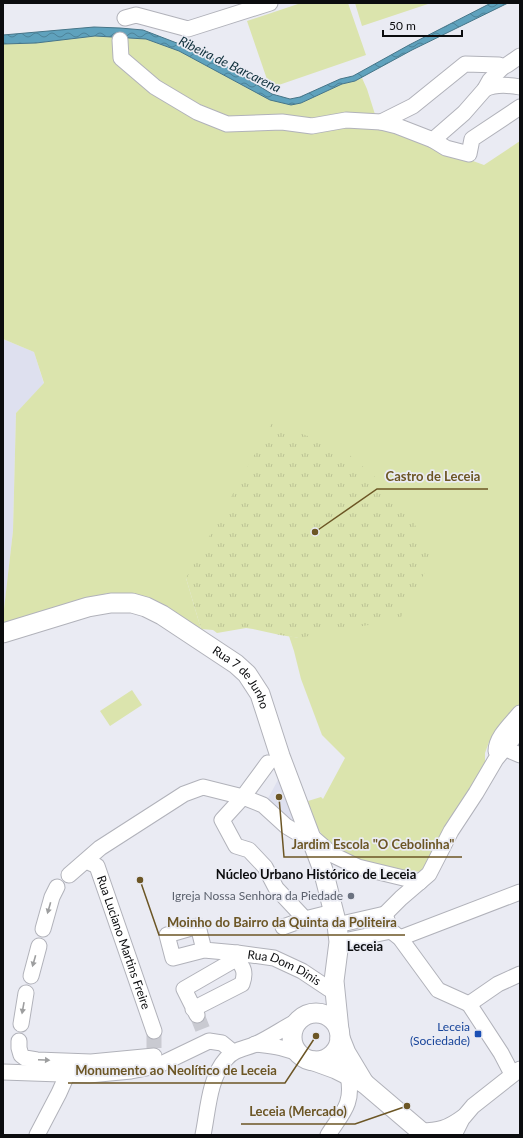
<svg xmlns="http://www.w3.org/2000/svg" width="523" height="1138" viewBox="0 0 523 1138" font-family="Lato,sans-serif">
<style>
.built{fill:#dee0ef}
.grass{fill:#dbe4ad}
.park{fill:url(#park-tufts)}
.water{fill:url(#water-waves);stroke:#467588}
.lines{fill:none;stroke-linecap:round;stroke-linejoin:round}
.minor-tunnel{stroke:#c9cad1;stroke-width:15;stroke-dasharray:15 8;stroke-linecap:butt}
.minor-casing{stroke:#b1b2ba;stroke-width:17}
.major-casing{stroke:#b1b2ba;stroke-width:21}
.minor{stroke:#fff;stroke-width:15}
.major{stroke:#fff;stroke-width:19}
.oneway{fill:#9d9e9f}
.worship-dot{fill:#6b7280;stroke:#eaebf3;stroke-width:1.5}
.transit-dot{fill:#1a4fb4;stroke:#eaebf3;stroke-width:1.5}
.labels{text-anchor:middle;stroke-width:3.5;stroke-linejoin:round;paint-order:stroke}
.street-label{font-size:12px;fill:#0b0c0e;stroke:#eaebf3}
.worship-label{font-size:12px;fill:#5b616d;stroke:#eaebf3;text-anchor:end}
.transit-label{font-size:12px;fill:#164399;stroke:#eaebf3;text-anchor:end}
.water-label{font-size:13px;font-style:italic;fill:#0f303c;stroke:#eaebf3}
.neighbourhood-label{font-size:13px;font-weight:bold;fill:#0b0c0e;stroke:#eaebf3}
.leader{fill:none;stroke:#6c5625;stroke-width:1.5}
.callout-dot{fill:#6c5625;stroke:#eaebf3;stroke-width:1.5}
.callout-label{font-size:13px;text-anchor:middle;font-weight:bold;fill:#6c5625;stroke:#eaebf3;stroke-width:3.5;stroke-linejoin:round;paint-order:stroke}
</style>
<defs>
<pattern id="park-tufts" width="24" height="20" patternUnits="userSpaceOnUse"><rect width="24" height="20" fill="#dbe4ad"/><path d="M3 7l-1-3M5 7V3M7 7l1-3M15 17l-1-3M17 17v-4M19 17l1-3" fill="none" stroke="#bbc294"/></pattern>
<pattern id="water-waves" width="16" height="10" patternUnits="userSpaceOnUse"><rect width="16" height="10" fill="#5fa2bd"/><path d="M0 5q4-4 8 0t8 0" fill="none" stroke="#4d8298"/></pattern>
</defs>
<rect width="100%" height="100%" fill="#eaebf3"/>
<path class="built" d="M3,339l31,13 10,32 -28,29 -3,118 -9,79h-1z
M280,776l19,50 -34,-22z"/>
<path class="grass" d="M301,3h47l18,52 -96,33 -23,-67z
M355,3h76l-69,23z
M95,36l51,3 33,12 91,49 31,3 41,-19 13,-3 7,-3 5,11 12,38 105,38 36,-24v569l-23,27 -8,5 -4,11v11l-61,108c-37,-3 -87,-8 -107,-45 -4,-7 -6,-17 -9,-26l13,-4 2,2 22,-41 -23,-23 -21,-56 -7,-28 -5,-15 10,2 -113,-60 15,51 -74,-34 -19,-2 -105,31v-14l1,-1 9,-78 3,-118 28,-30 -10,-31 -31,-13v-295l33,-1z
M132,690l10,15 -32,21 -10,-15z"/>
<path class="park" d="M272,423l69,25 40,34 24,23 27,54 -32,60 -101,19 -19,-3 -27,-6 -7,-1 -29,5 -4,-3 -12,-1 -15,-51z"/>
<path class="water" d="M491,3h17l-96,47 -57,31 -13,3 -41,19 -10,2 -21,-5 -91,-49 -33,-12 -51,-3 -59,7 -33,1v-9l91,-8 26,1 23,2 65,25 64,39 18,5 10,-2 40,-18 13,-3 56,-31z"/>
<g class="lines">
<path class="minor-tunnel" d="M197,1015l6,15
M154,1048v-17"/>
<g class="minor-casing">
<g id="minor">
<path d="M125,18l11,-3 52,14 82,-26"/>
<path d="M120,40l1,18 34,29 42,25 30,12 55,-2 30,4 34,-6 35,2 32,-16 52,-42 34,1 4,2"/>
<path d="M485,89c10,-5 24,-4 35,-2"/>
<path d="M381,122l16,4 36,14 31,-27 21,-24 5,-9 13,-13 4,-2 13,-9"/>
<path d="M433,140l13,8 23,6 3,-15 48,-32"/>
<path d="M504,748l16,7"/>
<path d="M496,751c0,-14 15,-27 24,-38"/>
<path d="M268,763l-25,34 -21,23 14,26 13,4 16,17 11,21 29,31"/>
<path id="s1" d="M86,861l11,5 57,165"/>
<path d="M69,875l31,-27 84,-54 19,-7 40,10 20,8 23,21 10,6 15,4 22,19 25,12 62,15"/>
<path d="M385,914l16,-16 28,-24 22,-43 25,-38 20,-34 24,-29"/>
<path d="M337,925l48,-11 3,9"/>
<path d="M283,927l22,-8 28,-7"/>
<path d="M43,929l9,-32 5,-10"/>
<path d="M391,931l9,7 38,52 31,14"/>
<path d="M400,938l120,-46"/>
<path d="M339,942l52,-11"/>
<path d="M204,950l-6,-24 -31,9 6,23 31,-8 33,3 -1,6"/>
<path id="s2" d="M237,953l37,5 28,13 27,18"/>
<path d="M31,976l8,-30"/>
<path d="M469,1004l32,49 11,21"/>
<path d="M469,1004l29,-20 22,-10"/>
<path d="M193,1009l49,-25c4,-11 2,-17 -6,-25l-52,30 13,26"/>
<path d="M21,1024l5,-31"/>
<path d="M19,1041v7l2,7 4,3 12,2 54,2 63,-6"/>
<path d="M255,1044c16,2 31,3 45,11"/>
<path d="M3,1072l86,3 42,-4 26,-5 52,-25 13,2 11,9"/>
<path d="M421,1131c18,0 27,-3 42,-14"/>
<path d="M37,1135l22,-42 8,-18"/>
<path d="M203,1135c5,-24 6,-57 23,-76 8,-10 19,-10 30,-15 15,-7 29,-17 43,-24"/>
<path d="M328,1135c14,-22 26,-31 20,-59"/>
<path d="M454,1135l8,-16 11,-13 47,-37"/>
</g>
</g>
<g class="major-casing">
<g id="major">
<path id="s3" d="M3,633l85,-26 23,-4h21l14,4 16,8 74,49 11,10 13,20 20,62 43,114 14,55 2,17 -5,39 5,49"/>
<circle cx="316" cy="1037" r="24"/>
<path d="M340,1038l6,15 18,30"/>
<path d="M314,1061l22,8 28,14 61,52"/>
</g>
</g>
<use href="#minor" class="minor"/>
<use href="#major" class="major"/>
</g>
<defs><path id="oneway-solid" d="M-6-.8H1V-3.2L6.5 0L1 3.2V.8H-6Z"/></defs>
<g class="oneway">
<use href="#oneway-solid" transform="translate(49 908) rotate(106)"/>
<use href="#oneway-solid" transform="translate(34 961) rotate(106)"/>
<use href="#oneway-solid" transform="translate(23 1008) rotate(100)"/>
<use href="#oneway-solid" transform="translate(44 1060) rotate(3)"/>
</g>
<circle class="worship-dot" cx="351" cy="896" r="4"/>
<rect class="transit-dot" x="474" y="1030" width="8" height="8" rx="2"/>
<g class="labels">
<g class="street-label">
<text dy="4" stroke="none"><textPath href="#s3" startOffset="268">Rua 7 de Junho</textPath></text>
<text dy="4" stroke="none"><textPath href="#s1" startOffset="93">Rua Luciano Martins Freire</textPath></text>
<text dy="4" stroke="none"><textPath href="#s2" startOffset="50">Rua Dom Dinis</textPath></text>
</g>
<g class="worship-label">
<text x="343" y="900">Igreja Nossa Senhora da Piedade</text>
</g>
<g class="transit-label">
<text x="470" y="1031">Leceia<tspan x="470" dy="14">(Sociedade)</tspan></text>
</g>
<g class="water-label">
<text transform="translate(230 64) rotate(26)" y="5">Ribeira de Barcarena</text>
</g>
<g class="neighbourhood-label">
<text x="316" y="879">Núcleo Urbano Histórico de Leceia</text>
<text x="365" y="951">Leceia</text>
</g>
</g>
<path class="leader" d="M315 532L377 489H488M279 797L284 857H462M140 880L159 935H405M316 1036L285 1083H68M407 1106L355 1124H241"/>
<g class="callout-dot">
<circle cx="315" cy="532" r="4"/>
<circle cx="279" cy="797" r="4"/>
<circle cx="140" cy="880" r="4"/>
<circle cx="316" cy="1036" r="4"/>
<circle cx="407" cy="1106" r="4"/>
</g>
<g class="callout-label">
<text x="433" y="481">Castro de Leceia</text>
<text x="373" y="849">Jardim Escola "O Cebolinha"</text>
<text x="282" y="927">Moinho do Bairro da Quinta da Politeira</text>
<text x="176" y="1075">Monumento ao Neolítico de Leceia</text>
<text x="298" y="1116">Leceia (Mercado)</text>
</g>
<rect width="523" height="1138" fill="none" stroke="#0b0c0e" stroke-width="8"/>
<path d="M383 30v6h79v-6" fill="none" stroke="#0b0c0e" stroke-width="2"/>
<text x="389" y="30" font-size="12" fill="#0b0c0e" stroke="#eaebf3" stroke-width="3" paint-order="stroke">50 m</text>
</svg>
